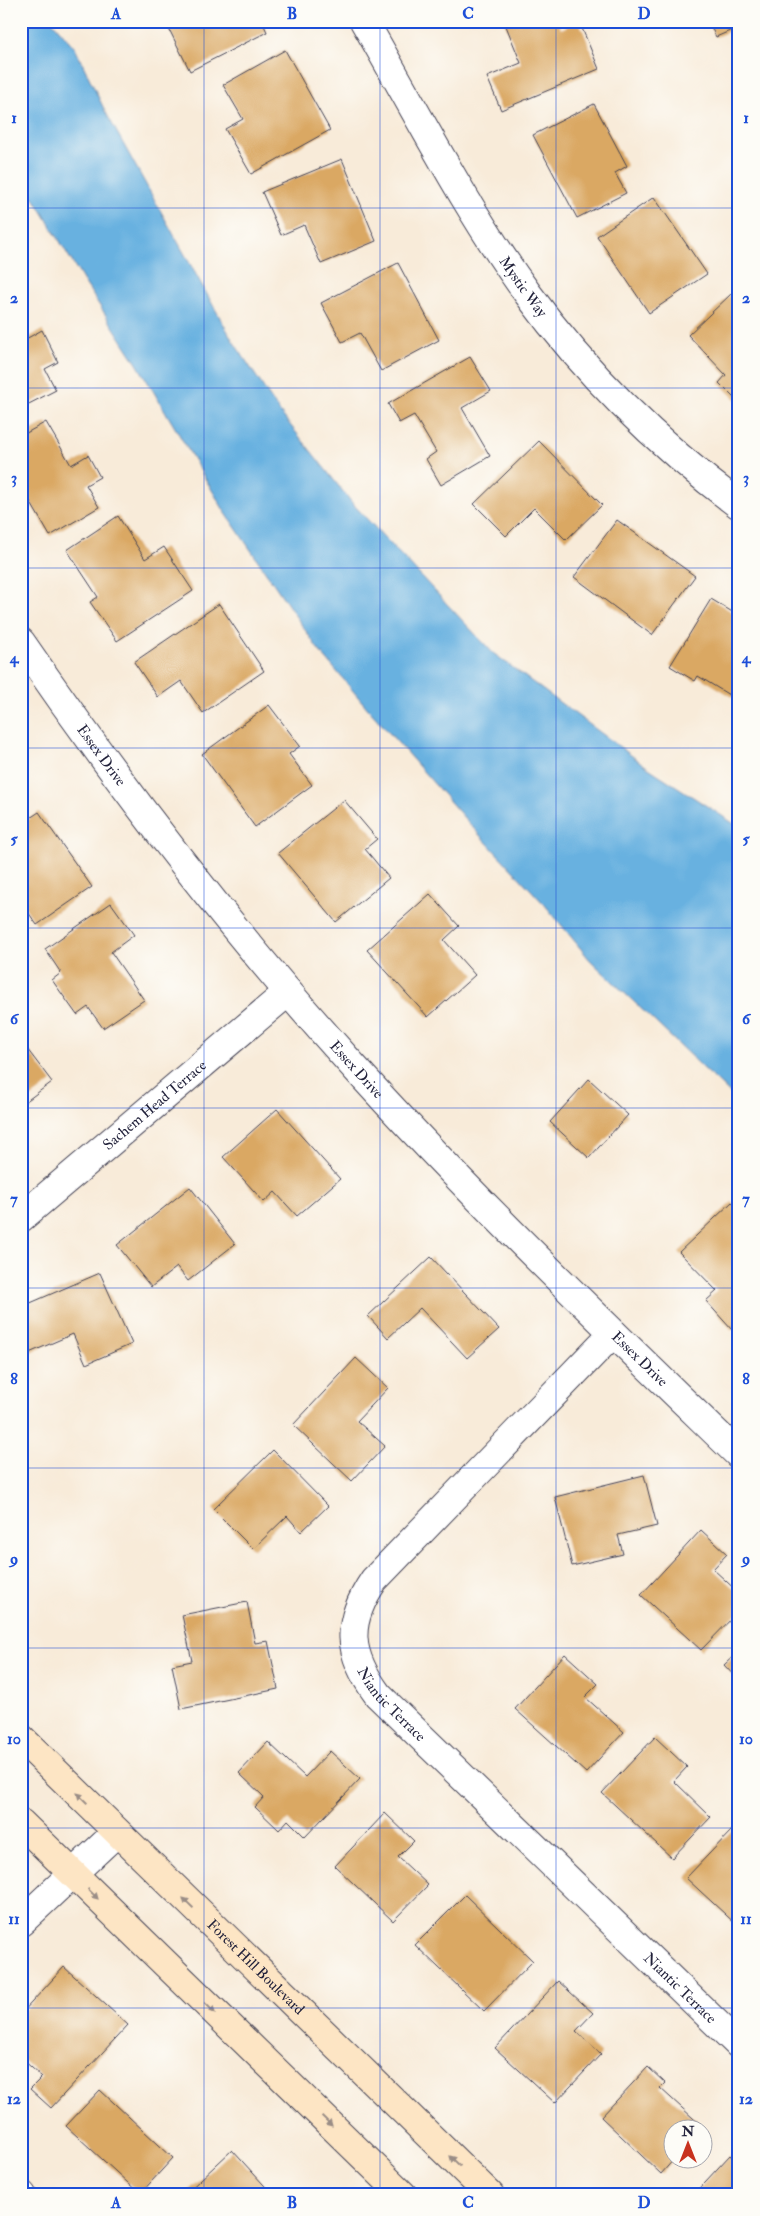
<svg xmlns="http://www.w3.org/2000/svg" width="760" height="2216" viewBox="0 0 760 2216" font-family="'IM FELL Double Pica',serif">
<style>
.water{fill:#68b1e0;stroke:#456a8e}
.building{fill:#daa864}
.lines{fill:none;stroke-linecap:round;stroke-linejoin:round}
.street-casing{stroke:#424053;stroke-width:30}
.secondary-casing{stroke:#424053;stroke-width:30}
.street{stroke:#fff;stroke-width:28}
.secondary{stroke:#fde5c4;stroke-width:28}
.oneway{fill:#9a8d86}
.grid{fill:none;stroke:#1d4ed8;stroke-width:1;stroke-opacity:0.55}
.labels{text-anchor:middle;stroke-width:4.5;stroke-linejoin:round;paint-order:stroke}
.street-label{font-size:15px;fill:#22223b;stroke:#fdfcf7}
.neatline{fill:none;stroke:#1d4ed8;stroke-width:2}
.grid-label{font-size:16px;text-anchor:middle;font-weight:bold;fill:#1d4ed8}
</style>
<rect width="100%" height="100%" fill="#fdfcf7"/>
<filter id="ink" filterUnits="userSpaceOnUse"><feTurbulence type="fractalNoise" baseFrequency=".02" numOctaves="2"/><feDisplacementMap in="SourceGraphic" scale="10" xChannelSelector="R" yChannelSelector="G"/><feConvolveMatrix kernelMatrix="1 2 1 2 8 2 1 2 1" color-interpolation-filters="sRGB"/></filter>
<filter id="wash" filterUnits="userSpaceOnUse"><feTurbulence type="fractalNoise" baseFrequency=".0096" numOctaves="4" result="noise"/><feDisplacementMap in="SourceGraphic" scale="20" xChannelSelector="R" yChannelSelector="G"/><feGaussianBlur stdDeviation="1.12" result="paint"/><feColorMatrix in="noise" values="0 0 0 0 0 0 0 0 0 0 0 0 0 0 0 0 0 1.4 0 .05"/><feComposite in="paint" operator="in"/></filter>
<g filter="url(#wash)">
<rect width="100%" height="100%" fill="#f8ebd9"/>
<path class="water" d="M21,21h31l23,27 30,63 128,230 46,70 74,93 140,149 154,114 92,60v275l-149,-142 -45,-55 -70,-75 -106,-120 -51,-61 -93,-137 -89,-150 -53,-82 -62,-104z"/>
<g id="blocks">
<path class="building" d="M177,21h85l5,11 -77,39 -21,-42 9,-5z
M504,21h54l3,8 18,-8 20,48 -98,41 -14,-33 34,-14z
M708,21h31v6l-23,10z
M285,50l45,80 -79,44 -26,-45 18,-10 -20,-34z
M739,61v13l-6,-10z
M594,104l33,62 -12,7 11,20 -49,25 -44,-83z
M342,159l34,82 -55,23 -17,-39 -23,10 -19,-43z
M654,197l53,77 -58,39 -52,-77z
M398,263l41,77 -58,31 -21,-38 -18,9 -21,-39z
M731,294l8,8v101l-20,-20 7,-8 -38,-40z
M42,330l16,32 -13,7 11,21 -35,18v-73l3,5z
M470,357l21,34 -29,17 28,48 -49,29 -15,-26 10,-7 -22,-37 -15,8 -11,-19z
M46,422l25,43 17,-10 12,22 -14,8 13,22 -49,29 -29,-50v-50z
M539,441l63,64 -36,35 -32,-32 -28,28 -32,-32z
M118,516l27,43 19,-12 29,44 -76,50 -27,-39 8,-5 -31,-47z
M617,520l78,56 -43,59 -78,-58z
M711,599l28,17v85l-41,-25 -3,5 -25,-15z
M219,604l45,67 -61,42 -22,-32 -23,16 -24,-35z
M269,705l31,41 -11,8 23,31 -57,42 -53,-73z
M344,800l33,39 -12,10 24,29 -53,44 -58,-69z
M39,812l53,75 -55,38 -16,-23v-78z
M430,894l29,32 -15,14 31,35 -47,42 -61,-67z
M111,903l23,32 -23,17 33,48 -41,28 -15,-21 -11,8 -25,-35 9,-7 -16,-24z
M21,1041l31,41 -31,23z
M589,1079l39,36 -39,43 -39,-36z
M277,1109l63,70 -43,37 -22,-24 -11,10 -41,-45z
M190,1187l45,57 -47,37 -11,-14 -26,20 -34,-42z
M732,1202l7,7v115l-7,6 -26,-29 11,-10 -38,-39z
M431,1257l68,72 -32,29 -47,-50 -32,30 -20,-22z
M100,1273l32,71 -46,20 -13,-30 -44,19 -8,-17v-29z
M356,1358l32,30 -31,33 28,25 -33,35 -59,-56z
M273,1450l55,56 -27,26 -14,-16 -34,33 -40,-40z
M644,1475l13,51 -39,9 5,19 -51,12 -17,-69z
M701,1530l26,24 -14,15 26,24v18l-38,39 -60,-55z
M247,1602l8,41 13,-2 10,48 -97,20 -9,-44 20,-4 -10,-46z
M739,1651v30l-15,-16z
M565,1654l33,30 -13,13 39,35 -38,41 -71,-64z
M655,1737l32,30 -13,14 37,36 -39,41 -70,-65z
M268,1742l37,35 25,-26 30,28 -55,58 -17,-17 -9,10 -24,-23 9,-10 -25,-24z
M385,1813l29,28 -16,16 30,28 -35,36 -58,-55z
M732,1830l7,6v91l-53,-49z
M465,1895l68,66 -49,50 -69,-66z
M64,1967l64,58 -77,83 -21,-19 12,-12 -21,-19v-44z
M558,1981l35,32 -17,18 25,23 -46,49 -60,-55z
M648,2067l17,16 -5,5 44,40h-32v30h3l-14,16 -60,-57z
M100,2090l73,68 -33,36 -74,-68z
M232,2150l41,45h-89z
M730,2155l9,9v31h-46z"/>
</g>
</g>
<g filter="url(#ink)">
<use href="#blocks" fill-opacity="0" stroke="#424053" stroke-width="1"/>
<g class="lines">
<g class="street-casing">
<g id="street">
<path id="s1" d="M364,21c52,90 103,190 164,273 59,81 131,151 211,211"/>
<path id="s2" d="M21,642c100,145 208,286 326,417 124,138 258,266 392,396"/>
<path id="s3" d="M21,1218l267,-226"/>
<path id="s4" d="M613,1333l-239,247c-29,43 -27,73 4,115l361,350"/>
<path d="M21,1922l95,-89"/>
<path d="M21,2194l1,1"/>
</g>
</g>
<g class="secondary-casing">
<g id="secondary">
<path id="s5" d="M21,1738l469,457"/>
<path d="M21,1823l382,372"/>
</g>
</g>
<use href="#street" class="street"/>
<use href="#secondary" class="secondary"/>
</g>
<defs><path id="oneway-solid" d="M-6-.8H1V-3.2L6.5 0L1 3.2V.8H-6Z" transform="scale(1.25)"/></defs>
<g class="oneway">
<use href="#oneway-solid" transform="translate(82 1798) rotate(-135)"/>
<use href="#oneway-solid" transform="translate(93 1894) rotate(44)"/>
<use href="#oneway-solid" transform="translate(188 1903) rotate(-136)"/>
<use href="#oneway-solid" transform="translate(210 2008) rotate(44)"/>
<use href="#oneway-solid" transform="translate(327 2121) rotate(44)"/>
<use href="#oneway-solid" transform="translate(455 2161) rotate(-136)"/>
</g>
</g>
<path class="grid" d="M204,21v2174M380,21v2174M556,21v2174M21,208h718M21,388h718M21,568h718M21,748h718M21,928h718M21,1108h718M21,1288h718M21,1468h718M21,1648h718M21,1828h718M21,2008h718"/>
<g class="labels">
<g class="street-label">
<text dy="5" stroke="none"><textPath href="#s1" startOffset="310">Mystic Way</textPath></text>
<text dy="5" stroke="none"><textPath href="#s2" startOffset="139">Essex Drive</textPath></text>
<text dy="5" stroke="none"><textPath href="#s2" startOffset="544">Essex Drive</textPath></text>
<text dy="5" stroke="none"><textPath href="#s3" startOffset="175">Sachem Head Terrace</textPath></text>
<text dy="5" stroke="none"><textPath href="#s2" startOffset="949">Essex Drive</textPath></text>
<text dy="5" stroke="none"><textPath href="#s4" startOffset="485">Niantic Terrace</textPath></text>
<text dy="5" stroke="none"><textPath href="#s5" startOffset="328">Forest Hill Boulevard</textPath></text>
<text dy="5" stroke="none"><textPath href="#s4" startOffset="890">Niantic Terrace</textPath></text>
</g>
</g>
<rect width="760" height="2216" fill="none" stroke="#fdfcf7" stroke-width="55"/>
<g transform="translate(688 2144)"><circle r="24" fill="#fdfcf7" stroke="#a5a5ac"/>
<path d="M0-4L9 19L0 12L-9 19Z" fill="#c8321e"/>
<text y="-8" font-size="14" font-weight="bold" text-anchor="middle" fill="#22223b">N</text>
</g>
<rect x="28" y="28" width="704" height="2160" class="neatline"/>
<g class="grid-label">
<text x="116" y="19">A</text>
<text x="292" y="19">B</text>
<text x="468" y="19">C</text>
<text x="644" y="19">D</text>
<text x="14" y="123">1</text>
<text x="746" y="123">1</text>
<text x="14" y="303">2</text>
<text x="746" y="303">2</text>
<text x="14" y="483">3</text>
<text x="746" y="483">3</text>
<text x="14" y="663">4</text>
<text x="746" y="663">4</text>
<text x="14" y="844">5</text>
<text x="746" y="844">5</text>
<text x="14" y="1024">6</text>
<text x="746" y="1024">6</text>
<text x="14" y="1204">7</text>
<text x="746" y="1204">7</text>
<text x="14" y="1384">8</text>
<text x="746" y="1384">8</text>
<text x="14" y="1564">9</text>
<text x="746" y="1564">9</text>
<text x="14" y="1744">10</text>
<text x="746" y="1744">10</text>
<text x="14" y="1924">11</text>
<text x="746" y="1924">11</text>
<text x="14" y="2104">12</text>
<text x="746" y="2104">12</text>
<text x="116" y="2208">A</text>
<text x="292" y="2208">B</text>
<text x="468" y="2208">C</text>
<text x="644" y="2208">D</text>
</g>
</svg>
